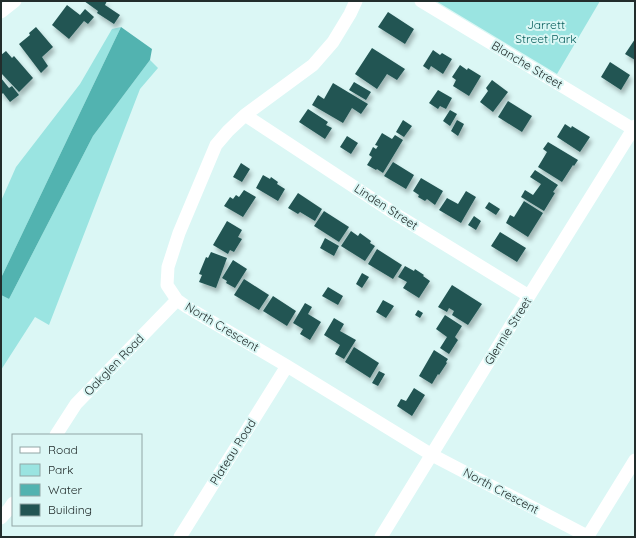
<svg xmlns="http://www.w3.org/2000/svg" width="636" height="538" viewBox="0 0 636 538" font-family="Quicksand,sans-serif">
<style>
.green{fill:#9ae4e1}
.water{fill:#52b3b0}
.building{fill:#225553;filter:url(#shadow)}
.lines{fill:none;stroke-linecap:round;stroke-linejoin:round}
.minor{stroke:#fff;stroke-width:13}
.labels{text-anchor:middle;stroke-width:4;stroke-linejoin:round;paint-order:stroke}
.park-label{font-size:12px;fill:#075d5b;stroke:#dbf7f5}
.street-label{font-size:12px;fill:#222d2c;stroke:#dbf7f5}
</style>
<defs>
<filter id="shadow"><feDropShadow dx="2.5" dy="4.5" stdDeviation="2" flood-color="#0004"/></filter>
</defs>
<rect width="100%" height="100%" fill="#dbf7f5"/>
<path class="green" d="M436,1h164l-43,73z
M121,27l-120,251v-77l15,-34 64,-83 32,-55z
M150,60l8,8 -18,21 -91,236 -14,-8 -34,53v-75l8,4 84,-163z"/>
<path class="water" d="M121,27l31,22 -2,11 -57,76 -84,163 -8,-4v-17z"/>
<path class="building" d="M84,1h23l-2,4 15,10 -6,9 -17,-11 1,-2z
M67,5l13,10 5,-6 9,8 -6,7 -4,-3 -15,18 -17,-14z
M388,12l26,17 -9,15 -27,-17z
M36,27l17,20 -11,10 6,9 -7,7 -22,-29 11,-9 -1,-2z
M635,39v21l-10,-6z
M372,48l33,21 -8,11 -10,-6 -10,15 -22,-15z
M433,50l7,5 2,-2 10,6 -9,15 -12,-8 -2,4 -6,-4z
M6,51l6,7 2,-2 19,22 -14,14 -18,-19v-18z
M610,62l20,13 -9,15 -20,-13z
M460,65l7,5 1,-2 13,8 -12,20 -16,-10 3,-6 -4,-3z
M1,78l8,10 3,-2 7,9 -9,7 -7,-9 -2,2z
M492,80l16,12 -15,20 -13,-10 8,-11 -2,-3z
M354,82l17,10 -5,8 -17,-10z
M333,83l35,21 -7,10 -9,-6 -9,15 -31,-18 6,-10 6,4z
M438,90l14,8 -6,11 -6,-3 -2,3 -9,-6z
M508,101l24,15 -10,16 -24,-15z
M308,109l20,13 -2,3 6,3 -7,11 -26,-17z
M450,110l7,4 -7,12 -7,-5z
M403,120l9,6 -8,11 -8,-5z
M457,120l7,4 -6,12 -7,-5z
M565,124l6,4 1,-2 18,11 -10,15 -23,-15z
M382,133l10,6 3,-4 8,5 -20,33 -6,-4 -1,1 -9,-5 5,-8 -3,-2 4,-8 3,2 2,-3 -3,-1z
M347,136l11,7 -7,11 -11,-7z
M548,142l30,18 -4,6 -1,-1 -11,17 -24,-15 9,-15 -4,-3z
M393,162l21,13 -8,14 -22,-13z
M241,163l9,6 -8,13 -9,-5z
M535,170l23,15 -5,7 2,1 -11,18 -23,-14 4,-7 8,5 8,-11 -11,-7z
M263,175l7,4 1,-2 7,5 -1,2 8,5 -7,12 -22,-13z
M421,178l22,13 -8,14 -8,-6 -2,2 -7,-4 1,-2 -6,-4z
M244,190l12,7 -13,20 -19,-11 6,-9 3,2 3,-4 3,2z
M466,191l10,6 -15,26 -22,-13 8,-12 11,6z
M298,193l24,16 -7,12 -15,-9 -2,2 -10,-6z
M524,201l19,12 -15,24 -22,-14 4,-8 4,2z
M489,202l11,7 -4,6 -11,-7z
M324,211l25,16 -10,15 -25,-16z
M474,216l7,5 -5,9 -8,-5z
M227,221l15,9 -4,7 4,2 -8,13 -4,-2 -2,4 -15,-9z
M351,231l7,5 2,-3 11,8 -1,2 5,3 -10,15 -24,-15z
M500,232l26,16 -9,14 -26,-16z
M325,238l14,8 -5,10 -14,-8z
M377,249l25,16 -9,14 -25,-15z
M211,252l16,6 -11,30 -17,-6 3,-7 -3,-1 7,-17 2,1z
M233,260l14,9 -12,19 -9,-5 1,-2 -5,-3z
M405,266l9,5 1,-2 9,6 -1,1 7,5 -11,17 -16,-10 4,-6 -9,-5z
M362,273l7,4 -7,11 -6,-4z
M244,279l25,16 -10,15 -25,-15z
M452,285l30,19 -14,21 -16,-10 2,-4 -5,-3 -2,4 -9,-5z
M328,287l15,9 -5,9 -16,-9z
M273,296l23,15 -9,15 -24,-15z
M383,300l11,6 -8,12 -10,-6z
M305,303l7,4 -4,7 13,8 -11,18 -10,-6 3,-5 -10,-6z
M418,310l5,3 -3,5 -5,-3z
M445,315l17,11 -7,11 3,3 -9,14 -9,-6 7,-11 -11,-8z
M334,318l10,6 -4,7 16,9 -12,19 -9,-5 5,-9 -16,-10z
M354,347l25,16 -9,15 -25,-16z
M434,350l14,9 -2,3 1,1 -8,12 -1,-1 -6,10 -13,-8z
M379,371l6,3 -7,12 -6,-3z
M414,388l11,7 -13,21 -15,-10 4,-7 5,2z"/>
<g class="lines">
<path class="minor" d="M356,1l-6,13 -17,28 -20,23 -68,50 -17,16 -12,14 -37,88 -11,34 -1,18 10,15 10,7 100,59 145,89 157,82
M421,1l212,128
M1,12l14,-11
M245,115l152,100 132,81
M56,435l20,-31 101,-104
M1,518l8,-9 4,-6
M588,536l47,-76
M180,537l107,-171
M381,537l148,-241 106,-170"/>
</g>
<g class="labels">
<g class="park-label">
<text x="546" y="29">Jarrett<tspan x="546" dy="14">Street Park</tspan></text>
</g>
<g class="street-label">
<text transform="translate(527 65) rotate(31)" y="4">Blanche Street</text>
<text transform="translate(386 207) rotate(33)" y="4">Linden Street</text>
<text transform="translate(222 327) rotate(31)" y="4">North Crescent</text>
<text transform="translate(508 331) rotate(-58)" y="4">Glennie Street</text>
<text transform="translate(114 365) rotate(-46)" y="4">Oakglen Road</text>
<text transform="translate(233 452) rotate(-58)" y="4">Plateau Road</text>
<text transform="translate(501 491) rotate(28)" y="4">North Crescent</text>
</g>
</g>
<rect width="636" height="538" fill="none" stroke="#222d2c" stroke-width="4"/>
<rect x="12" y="434" width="130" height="92" fill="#dbf7f5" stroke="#91a6a5"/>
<rect x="20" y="447" width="20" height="6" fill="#ffffff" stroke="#91a6a5"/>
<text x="48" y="454" font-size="12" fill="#222d2c">Road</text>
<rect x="20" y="464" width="20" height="12" fill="#9ae4e1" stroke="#91a6a5"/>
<text x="48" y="474" font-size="12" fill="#222d2c">Park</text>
<rect x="20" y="484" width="20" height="12" fill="#52b3b0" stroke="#91a6a5"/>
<text x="48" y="494" font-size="12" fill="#222d2c">Water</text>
<rect x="20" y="504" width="20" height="12" fill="#225553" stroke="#91a6a5"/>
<text x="48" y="514" font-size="12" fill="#222d2c">Building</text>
</svg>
